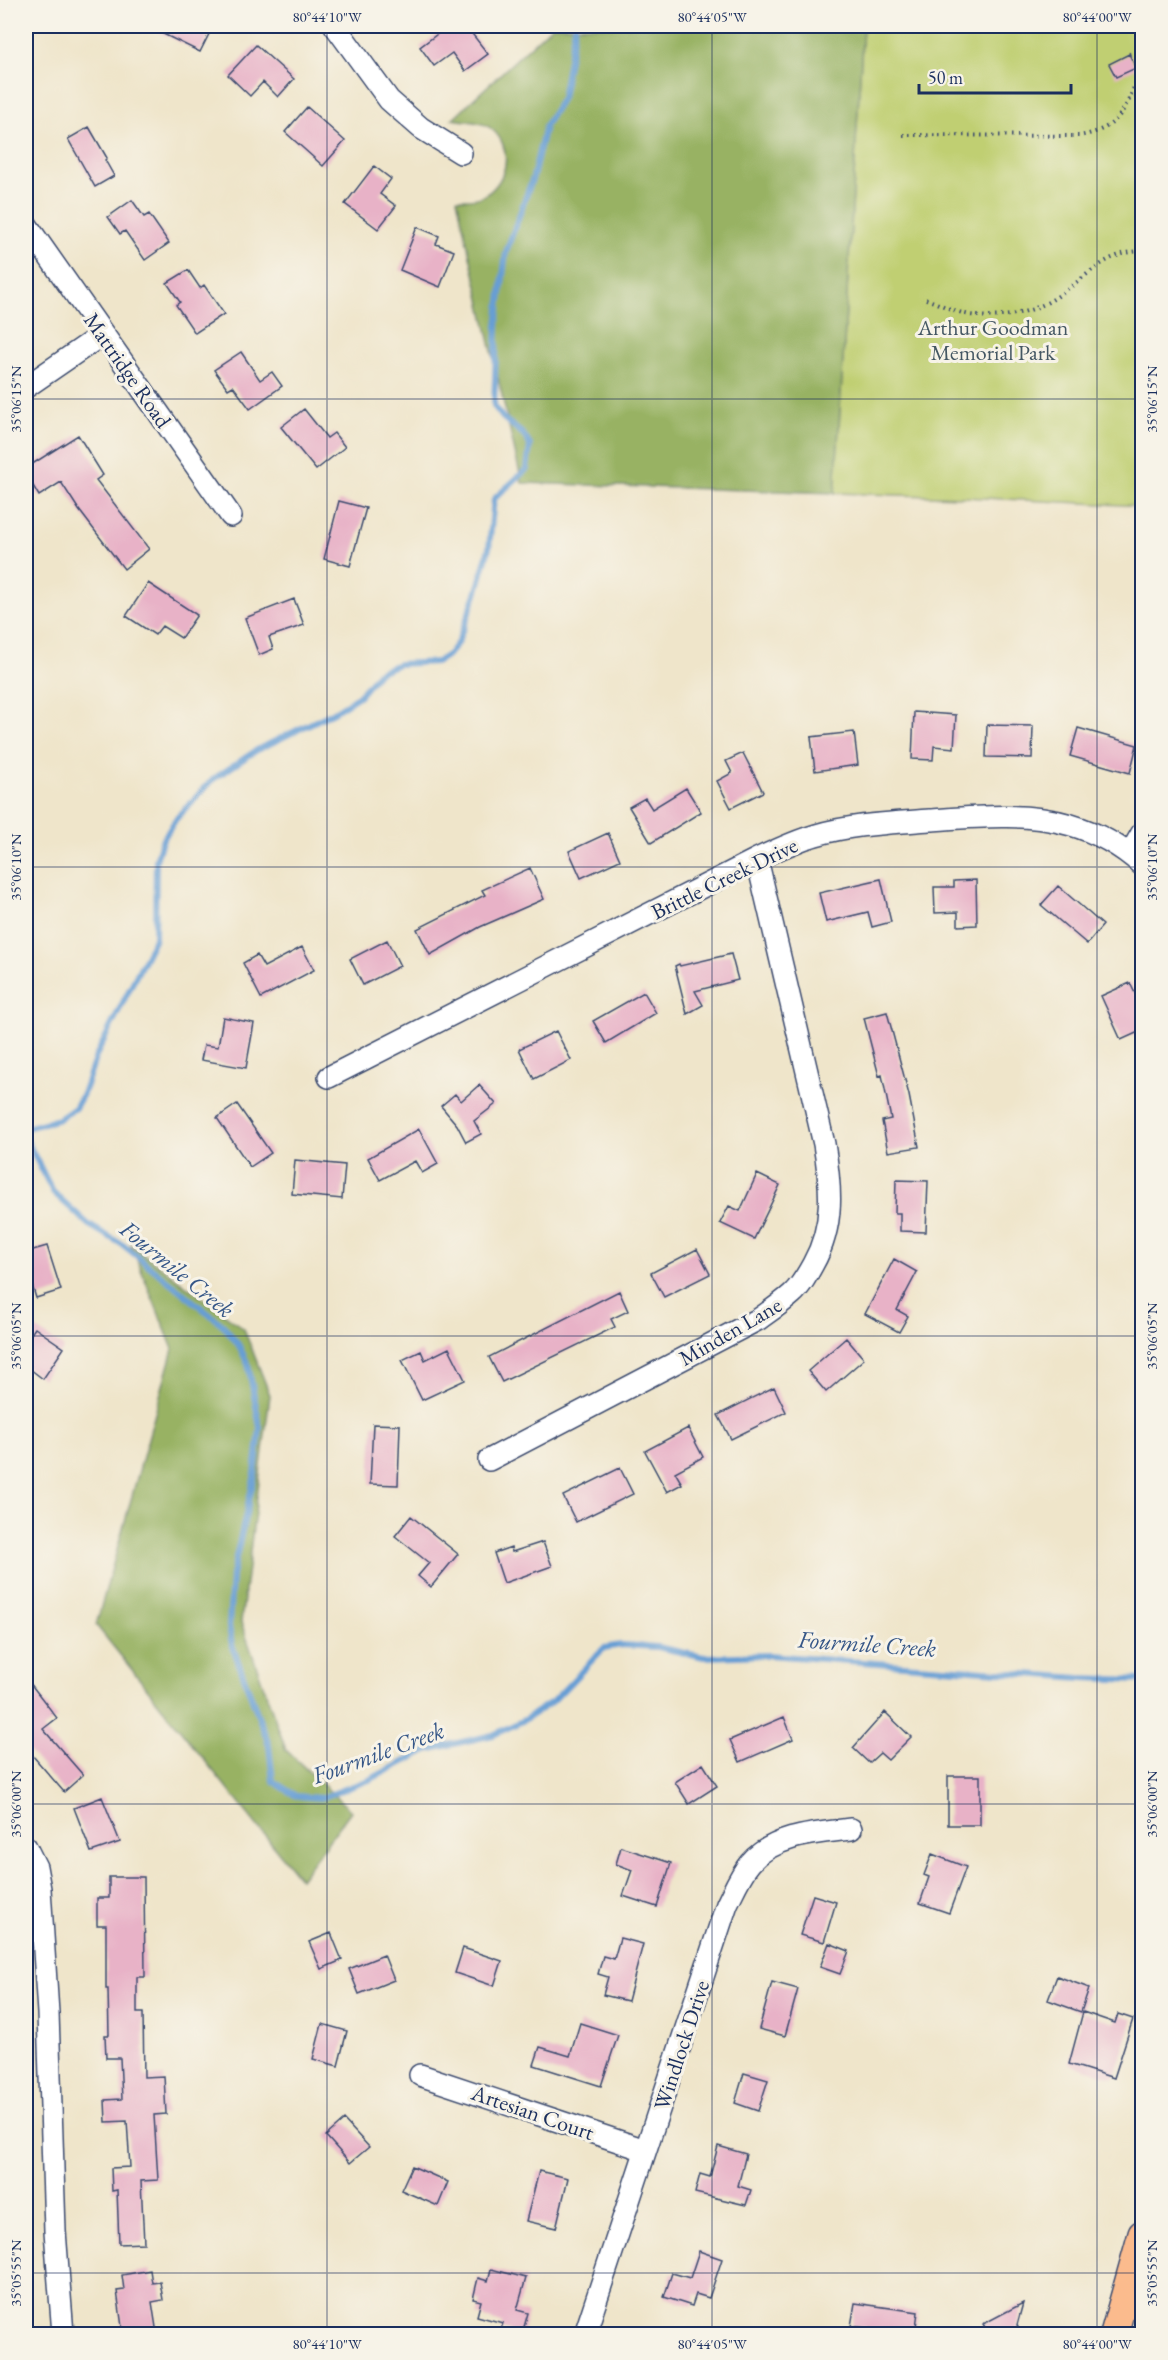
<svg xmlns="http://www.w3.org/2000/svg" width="1168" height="2360" viewBox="0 0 1168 2360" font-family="'EB Garamond',serif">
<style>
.green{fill:#c0cf72;stroke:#6e7f68;stroke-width:1.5}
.forest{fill:#98b264;stroke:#5a7061;stroke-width:1.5}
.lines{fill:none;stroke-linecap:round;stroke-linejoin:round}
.stream{stroke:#669ed4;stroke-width:6}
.building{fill:#e8b2c7}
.minor-casing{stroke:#3b4a6e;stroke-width:24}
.major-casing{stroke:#3b4a6e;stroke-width:30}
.path{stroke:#3b4a6e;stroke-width:4;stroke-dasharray:1.5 4.5;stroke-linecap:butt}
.minor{stroke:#fff;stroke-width:21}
.major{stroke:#fbbb8d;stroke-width:27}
.ticks{fill:none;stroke:#1b2f5e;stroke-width:1.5;stroke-opacity:0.45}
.labels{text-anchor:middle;stroke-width:6;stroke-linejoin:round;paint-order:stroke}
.park-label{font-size:22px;fill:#445763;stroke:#f7f3e8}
.street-label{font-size:22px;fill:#1b2f5e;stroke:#f7f3e8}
.water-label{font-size:24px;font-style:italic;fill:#355687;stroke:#f7f3e8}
.neatline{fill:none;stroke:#1b2f5e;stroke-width:2}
.ticks-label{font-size:15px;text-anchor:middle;fill:#1b2f5e}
</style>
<rect width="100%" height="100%" fill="#f7f3e8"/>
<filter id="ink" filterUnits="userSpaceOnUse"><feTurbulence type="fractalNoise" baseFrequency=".0167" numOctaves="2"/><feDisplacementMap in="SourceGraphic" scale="12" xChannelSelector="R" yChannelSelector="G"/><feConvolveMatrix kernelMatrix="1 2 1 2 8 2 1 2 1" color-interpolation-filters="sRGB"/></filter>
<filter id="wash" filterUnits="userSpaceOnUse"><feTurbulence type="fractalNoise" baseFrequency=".008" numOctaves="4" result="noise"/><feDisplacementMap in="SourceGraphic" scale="24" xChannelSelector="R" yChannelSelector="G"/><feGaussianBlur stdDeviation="1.35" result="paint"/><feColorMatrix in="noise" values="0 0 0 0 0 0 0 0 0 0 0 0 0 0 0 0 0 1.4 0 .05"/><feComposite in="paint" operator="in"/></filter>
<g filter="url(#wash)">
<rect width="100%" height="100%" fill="#efe5ca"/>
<path class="green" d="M863,26h279v480l-179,-9 -128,-4z"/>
<path class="forest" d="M552,26h311l-28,467 -313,-10 -65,-284c8,0 21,1 28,-4 24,-15 29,-50 4,-68 -8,-6 -27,-6 -37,-8z
M131,1245l113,84 26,66 -29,227 45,128 65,61 -51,68 -204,-254 77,-276z"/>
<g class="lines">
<path class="stream" d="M26,1128l33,-9 16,-11 8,-14 13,-38 59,-118 1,-78 6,-19 14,-22 36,-39 45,-30 77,-38 25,-16 20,-24 20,-8 38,-2 12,-8 9,-12 19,-51 12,-43 5,-49 33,-30 3,-24 -7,-11 -20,-16 -9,-12 3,-80 9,-74 27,-75 12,-51 17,-28 13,-72
M26,1139l27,53 36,33 34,20 100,80 15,19 10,20 12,64 -5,46 -23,101 -3,51 3,19 37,100 4,36 23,15 25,2 48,-18 58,-30 66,-15 31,-15 29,-19 51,-53 17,-3 36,2 47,10 64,-2 312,23 62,2"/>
</g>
<g id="blocks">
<path class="building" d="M147,26h66l-13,26z
M448,26h18l22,28 -23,17 -13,-18 -18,13 -14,-19z
M256,45l38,34 -16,18 -15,-15 -13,14 -22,-21z
M1129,54l7,14 -20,9 -7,-13z
M307,107l38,34 -22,25 -38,-34z
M89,127l18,31 -2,2 9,16 -19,11 -27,-48z
M374,166l17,13 -11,15 16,12 -18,23 -33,-25z
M132,200l12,17 5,-3 20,29 -24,17 -20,-29 -5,3 -12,-17z
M417,227l22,9 -3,8 18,7 -14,36 -40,-17z
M188,270l12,18 4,-3 20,29 -29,19 -19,-28 4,-3 -13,-19z
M241,352l19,28 12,-8 10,14 -32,23 -17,-23 -5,3 -14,-19z
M304,409l23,29 7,-5 11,14 -29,23 -35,-43z
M78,435l25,40 -7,5 53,69 -25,20 -45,-59 -18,-28 -22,14 -13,-22v-6z
M339,501l27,7 -16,58 -26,-7z
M148,583l49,32 -16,23 -19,-12 -7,9 -29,-19z
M294,599l10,26 -35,12 4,12 -14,6 -14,-37z
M914,712l42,3 -2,33 -20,-2 -1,14 -21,-1z
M987,725l46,1 -1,32 -46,-1z
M1078,728l59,17 -7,28 -60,-17z
M854,732l4,33 -43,6 -4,-34z
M743,753l20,39 -32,16 -14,-27 15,-8 -6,-12z
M686,788l15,24 -50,31 -22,-36 16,-9 7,11z
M608,833l12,27 -39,18 -12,-27z
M530,868l14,31 -64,28 -50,28 -13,-26 68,-34 -3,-5z
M881,879l10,43 -19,5 -4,-15 -42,10 -7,-29z
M976,880l1,45 -19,1v-14l-23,1 -1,-26h20v-6z
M1058,886l45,39 -16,19 -46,-39z
M387,940l13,26 -37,19 -13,-26z
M302,947l12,23 -53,28 -18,-35 14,-8 7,12z
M731,954l7,26 -43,11 8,14 -16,9 -12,-48 4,-2 1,2z
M1130,983l13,27v20l-22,10 -20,-44z
M644,992l12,21 -50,30 -13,-22z
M887,1012l22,83 10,52 -31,5 -6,-31 9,-2 -9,-44 -3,1 -15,-58z
M223,1017l31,6 -8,45 -45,-8 3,-15 14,2z
M556,1031l15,29 -37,19 -15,-30z
M479,1085l17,19 -22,17 7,13 -15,8 -9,-17 -16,-19 14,-12 6,7z
M237,1104l34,49 -21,14 -33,-49z
M419,1129l19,35 -16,9 -7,-12 -35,19 -12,-22z
M295,1160l50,5 -3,34 -50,-5z
M757,1174l23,11 -26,54 -34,-16 9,-17 11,5z
M896,1180l32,1 -2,51 -26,-1v-18h-5z
M47,1246l14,44 -25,8 -10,-32v-14z
M697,1249l13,25 -46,23 -13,-24z
M894,1259l23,13 -20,38 11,6 -9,16 -34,-18z
M619,1291l9,20 -17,8 4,8 -113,55 -13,-25z
M35,1328l29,20 -21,31 -17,-13v-25z
M846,1338l18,21 -38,33 -18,-21z
M449,1348l16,32 -43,20 -20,-40 19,-9 4,9z
M774,1387l12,25 -55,27 -13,-24z
M373,1424l27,1 -2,60 -28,-1z
M688,1428l15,29 -28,15 7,12 -15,8 -22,-41z
M620,1468l13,26 -57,28 -13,-26z
M411,1516l47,38 -27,33 -13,-11 11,-13 -34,-27z
M543,1542l9,24 -48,17 -10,-30 17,-6 1,5z
M26,1678l31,40 -14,11 40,46 -19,17 -38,-44z
M885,1712l26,25 -23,23 -8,-7 -11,10 -16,-15z
M784,1717l9,22 -53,23 -10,-22z
M703,1764l14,22 -28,18 -14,-22z
M948,1776h32v49h-32z
M102,1797l18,45 -29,10 -17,-44z
M621,1847l50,16 -14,44 -34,-11 9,-26 -16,-6z
M932,1854l34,13 -17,46 -29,-10 9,-26 -5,-2z
M109,1877h35l1,100h-8v36h6l1,64 20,-1 2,38 -12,1 4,65 -17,1 3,62 -25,1 -2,-54 -5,1 -1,-23 19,-1 -3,-46 -21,1 -1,-22 17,-1 -2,-41h-14l-1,-23h4l-1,-46h-2v-64h-9v-27h12z
M813,1895l23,7 -12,40 -24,-7z
M331,1933l11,27 -21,9 -12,-27z
M620,1938l23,6 -15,57 -25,-6 5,-18 -10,-3 5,-18 11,3z
M829,1943l20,8 -9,23 -20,-7z
M463,1948l39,13 -8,25 -39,-13z
M384,1955l10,25 -35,14 -10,-25z
M1057,1976l32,12 -8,24 -33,-12z
M772,1982l26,7 -13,47 -26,-7z
M1083,2012l32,11 3,-9 15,5 -19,59 -45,-14z
M580,2023l38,12 -17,51 -67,-21 6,-18 30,9z
M322,2024l25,7 -9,35 -25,-7z
M744,2073l24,7 -10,31 -23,-8z
M344,2120l25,27 -19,16 -24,-27z
M718,2146l28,8 -8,32 13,4 -5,15 -51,-12 5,-19 10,3z
M412,2166l36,16 -10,24 -37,-16z
M539,2171l29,7 -12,50 -30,-7z
M699,2251l23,8 -13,39 -13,-4 -4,12 -28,-9 8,-24 18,5z
M491,2269l35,9 -9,32 11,3 -6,21 -21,-5 2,-6 -26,-7 4,-15 -8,-2 5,-21 10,3z
M150,2270l2,13 8,-1 3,18 -11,2 5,32h-34l-6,-43 7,-1 -2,-15z
M855,2303l63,9 -3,22 -64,-8z
M1023,2303l-6,22 4,9h-32l-6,-10z"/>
</g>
</g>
<g filter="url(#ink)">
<use href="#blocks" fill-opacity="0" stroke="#3b4a6e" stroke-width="1.5"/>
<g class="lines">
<g class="minor-casing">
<path id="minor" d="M335,26l54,74 32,28 40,25
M26,224l205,292
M26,387l77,-53
M1130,854l12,-21
M329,1077l428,-218c19,-9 38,-18 59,-24 37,-11 76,-12 114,-15 46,-3 96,-8 141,5 27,8 51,22 71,40
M489,1460l270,-141c11,-8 23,-16 33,-25 9,-8 15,-19 21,-30 22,-39 18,-78 11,-120l-67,-285
M26,1847l10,20 4,22 8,124 7,218 8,103
M420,2075l225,75
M585,2334l142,-430c7,-14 13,-29 23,-41 24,-28 67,-30 101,-34"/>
</g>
<g class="major-casing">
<path id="major" d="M1114,2334l28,-100"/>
</g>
<path class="path" d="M1129,54l13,-3
M1129,100l13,-5
M903,135l176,1c45,-8 46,-30 63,-68
M926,299c14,5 29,13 44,16 31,5 63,-2 88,-19 29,-19 47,-44 84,-45"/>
<use href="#minor" class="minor"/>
<use href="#major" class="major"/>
</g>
</g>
<path class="ticks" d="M327,26v2308M712,26v2308M1097,26v2308M26,399h1116M26,867h1116M26,1336h1116M26,1804h1116M26,2273h1116"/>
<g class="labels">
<g class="park-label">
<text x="993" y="335">Arthur Goodman<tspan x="993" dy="25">Memorial Park</tspan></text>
</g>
<g class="street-label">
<text transform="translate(128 370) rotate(55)" y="8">Mattridge Road</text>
<text transform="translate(724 878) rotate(-26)" y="8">Brittle Creek Drive</text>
<text transform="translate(730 1331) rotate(-30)" y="8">Minden Lane</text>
<text transform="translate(681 2045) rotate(-72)" y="8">Windlock Drive</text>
<text transform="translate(533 2112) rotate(19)" y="8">Artesian Court</text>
</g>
<g class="water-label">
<text transform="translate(177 1269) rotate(39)" y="8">Fourmile Creek</text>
<text transform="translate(867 1644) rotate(4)" y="8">Fourmile Creek</text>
<text transform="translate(378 1753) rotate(-20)" y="8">Fourmile Creek</text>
</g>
</g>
<rect width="1168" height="2360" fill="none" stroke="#f7f3e8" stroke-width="66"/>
<path d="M919 84v9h152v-9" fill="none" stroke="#1b2f5e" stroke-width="3"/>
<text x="928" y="84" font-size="18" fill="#1b2f5e" stroke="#f7f3e8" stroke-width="4.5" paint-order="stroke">50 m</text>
<rect x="33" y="33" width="1102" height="2294" class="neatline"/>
<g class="ticks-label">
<text x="327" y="22">80°44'10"W</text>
<text x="712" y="22">80°44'05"W</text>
<text x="1097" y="22">80°44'00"W</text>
<text transform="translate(16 399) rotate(-90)" y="5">35°06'15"N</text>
<text transform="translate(1152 399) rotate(-90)" y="5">35°06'15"N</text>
<text transform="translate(16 867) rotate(-90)" y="5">35°06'10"N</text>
<text transform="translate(1152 867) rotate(-90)" y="5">35°06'10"N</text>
<text transform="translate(16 1336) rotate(-90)" y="5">35°06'05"N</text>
<text transform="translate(1152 1336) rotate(-90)" y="5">35°06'05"N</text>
<text transform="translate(16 1804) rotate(-90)" y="5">35°06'00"N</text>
<text transform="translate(1152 1804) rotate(-90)" y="5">35°06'00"N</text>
<text transform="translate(16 2273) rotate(-90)" y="5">35°05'55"N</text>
<text transform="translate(1152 2273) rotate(-90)" y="5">35°05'55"N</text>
<text x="327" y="2349">80°44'10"W</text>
<text x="712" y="2349">80°44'05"W</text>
<text x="1097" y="2349">80°44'00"W</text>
</g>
</svg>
